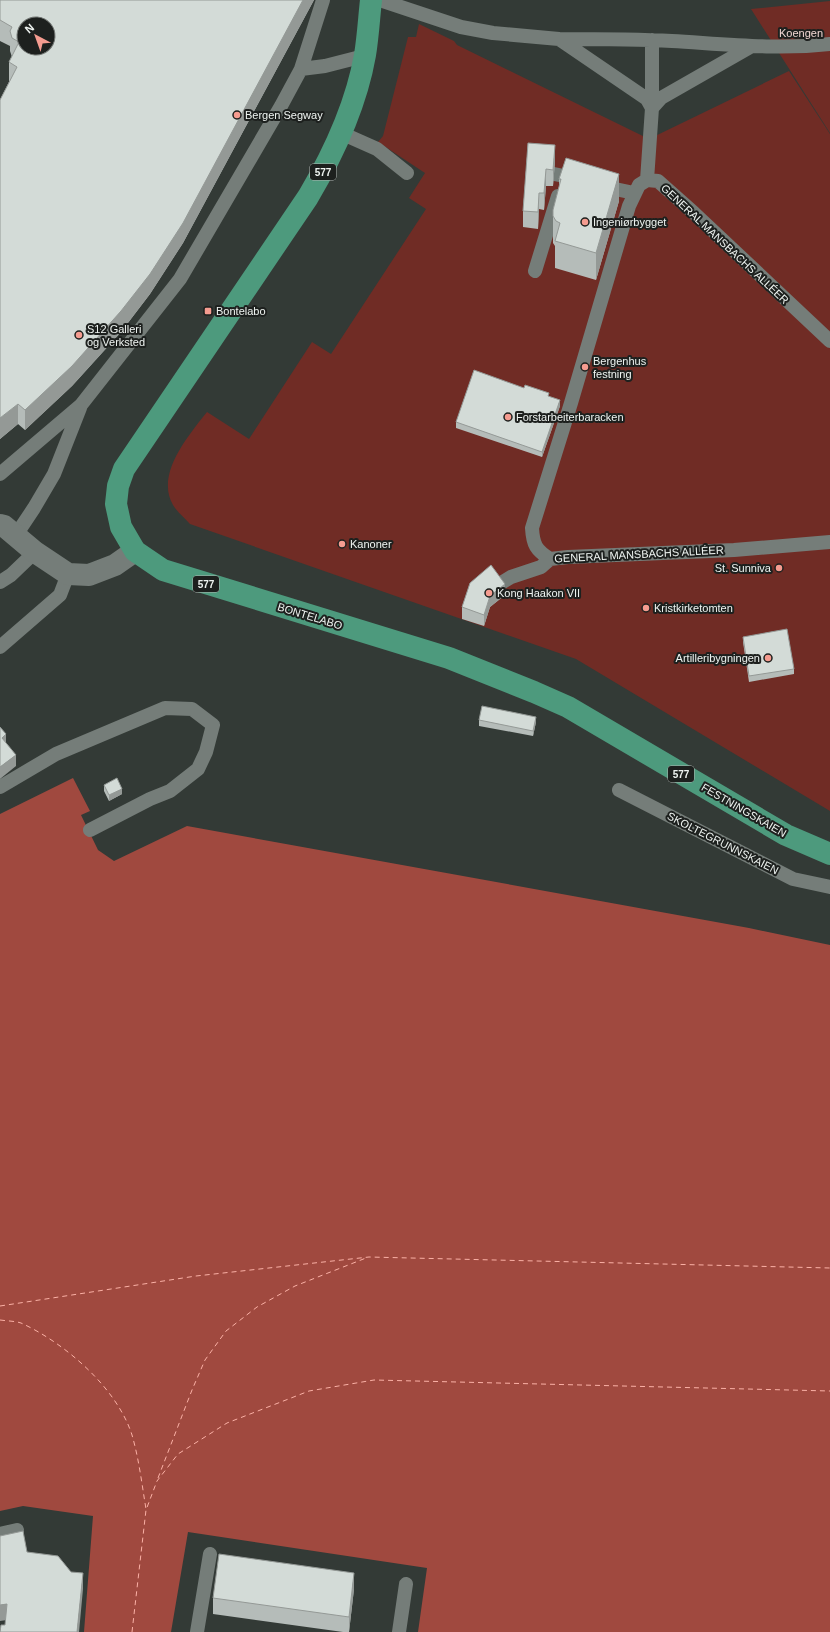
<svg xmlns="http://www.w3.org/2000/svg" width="830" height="1632" viewBox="0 0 830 1632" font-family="Helvetica,sans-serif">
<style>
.green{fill:#702c25}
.water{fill:#a0493f}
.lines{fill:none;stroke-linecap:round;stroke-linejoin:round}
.ferry{stroke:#fbb1a6;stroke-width:1;stroke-dasharray:5 4;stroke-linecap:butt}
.service{stroke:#757d79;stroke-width:14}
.minor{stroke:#757d79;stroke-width:22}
.primary{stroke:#4d9a7d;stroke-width:22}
.wall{fill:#b5bcb9}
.shaded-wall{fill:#949996}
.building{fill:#d3dbd7;stroke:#949996;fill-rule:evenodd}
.poi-dot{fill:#f59c90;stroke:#1d201e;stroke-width:1.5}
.labels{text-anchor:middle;stroke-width:4;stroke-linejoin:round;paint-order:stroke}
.shield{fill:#1d201e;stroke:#b0b4b2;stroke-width:1}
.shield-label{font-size:10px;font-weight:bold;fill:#eff4f1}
.park-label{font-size:11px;fill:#f0d6d2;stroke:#1d201e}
.poi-label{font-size:11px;fill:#eff4f1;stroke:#1d201e;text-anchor:start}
.street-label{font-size:11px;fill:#eff4f1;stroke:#1d201e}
</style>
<rect width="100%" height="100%" fill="#333a36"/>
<path class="green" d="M830,1v132l-79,-124z
M419,24l35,17 3,4 192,94 140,-68 41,63v677l-254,-152 -386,-135c-5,-6 -13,-12 -17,-19 -18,-31 16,-70 34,-93l42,27 63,-97 19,12 95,-145 -17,-11 16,-25 -47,-31 5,-6 25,-99h8z"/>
<path class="water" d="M73,778l17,33 -9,4 17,35 16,11 73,-35 562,102 81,17v687h-412l9,-64 -239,-36 -17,100h-87l9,-116 -70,-10 -23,5v-697z"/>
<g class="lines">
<path class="ferry" d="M0,1306l196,-30 173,-19 461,11
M0,1320c7,1 15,1 21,3 44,20 96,65 111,112 7,24 10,50 14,74
M158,1478l34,-88 13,-30 21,-29 31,-24 38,-21 71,-28
M132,1632l14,-122 11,-29 21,-27 49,-31 82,-32 65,-11 456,11"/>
<path class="service" d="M380,0l81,27 32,6 66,6 88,60 5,9v-68
M559,39c37,0 75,0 113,2 52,3 106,9 158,3
M301,69l22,-69
M341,133l36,16 30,24
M554,174l10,2
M647,180l5,-72 9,-10 91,-52
M601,186l33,7
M535,271l23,-75
M830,341l-136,-128 -36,-32 -11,-1 -8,5 -10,21 -58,197 -39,125c1,17 4,22 18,31l18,-2 166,-7 96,-8
M0,474l81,-69 99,-126 101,-173 20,-37 24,-3 39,-10
M16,535l18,-27 20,-34 26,-66
M0,582l11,-7 24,-23
M498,585l13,-8 30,-10 9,-8
M0,647l60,-52 8,-21
M0,787l56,-33 109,-46 27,1 21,16 -7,27 -8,17 -28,22 -20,8 -60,31
M619,790l174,89 37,8
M0,1534l17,-4
M197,1632l13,-78
M399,1632l7,-48"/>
<path class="minor" d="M0,525l4,1 31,26 33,22 21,1 26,-10 20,-14"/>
<path class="primary" d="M371,0c-2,18 -3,37 -6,55 -9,51 -31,98 -57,142l-184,272 -6,17 -2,18 5,23 14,24 28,19 286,88 85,34 34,15 218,128 44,19"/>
</g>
<path class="wall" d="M0,0h314l-131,243 -33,51 -29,38 -49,54 -47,44 -7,-6 -18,15v-339l9,-18v-20l3,-5 -2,-6v-5l-10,-5z
M528,143l27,18 -2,25h-7l-2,24 -5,-1 -1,20 -15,-2v-16z
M559,179l60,22 -23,79 -41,-12v-22l-2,-3v-33l6,-23z
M549,396l11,10 -18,51 -86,-29v-6z
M505,595l-15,12 -6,19 -22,-7v-12z
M743,637l51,32v5l-45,8 -6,-40z
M479,720l57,2 -3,14 -54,-10z
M104,785l18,9 -13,7 -5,-10z
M354,1589l-5,43h-6l-130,-18v-16z"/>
<path class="shaded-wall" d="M303,0h11l-131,243 -33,51 -29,38 -49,54 -47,44v-20z
M555,145v16l-2,25v-16z
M546,169v17l-2,24v-17z
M619,174v27l-23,79v-27z
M539,193v16l-1,20v-17z
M560,400v6l-18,51v-5z
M18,404v20l-18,15v-21z
M505,584v11l-15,12 -6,19v-11l6,-19z
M536,717v5l-3,14v-5z
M6,734v12l-4,-8z
M16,755v11l-16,13v-12z
M122,789v5l-13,7v-6z
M83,1573v16l-4,43h-2z
M354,1573v16l-5,43v-15z
M7,1604v16l-7,1v-16z"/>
<path class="building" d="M0,0h303l-120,223 -33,51 -29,37 -49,55 -47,44 -7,-6 -18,14v-318l17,-33 -8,-5 10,-20 -7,-4 -2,-7 2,-4 -12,-7zM24,24h24v24h-24z
M528,143l27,2 -2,25 -7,-1 -2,24h-5l-1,19 -15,-1z
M566,158l53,16 -23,79 -41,-12 5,-18 -4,-2 -3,-5v-6l8,-31h-2z
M474,370l50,18 1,-3 24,8 -1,3 12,4 -18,52 -86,-30z
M491,565l14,19 -15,12 -6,19 -22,-8 8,-24z
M787,629l7,40 -45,7 -6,-39z
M482,706l54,11 -3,14 -54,-11z
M0,727l6,7 -4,4 14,17 -16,12z
M117,778l5,11 -13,6 -5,-10z
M23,1531l4,21 31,4 13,16 12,1 -6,59h-77l1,-7h4l2,-21 -7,1v-69z
M219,1554l135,19 -5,44 -136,-19z"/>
<g class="poi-dot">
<circle cx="237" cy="115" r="4"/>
<circle cx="585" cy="222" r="4"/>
<rect x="204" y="307" width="8" height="8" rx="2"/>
<circle cx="79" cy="335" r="4"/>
<circle cx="585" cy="367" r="4"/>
<circle cx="508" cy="417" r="4"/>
<circle cx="342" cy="544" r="4"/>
<circle cx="779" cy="568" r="4"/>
<circle cx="489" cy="593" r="4"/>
<circle cx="646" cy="608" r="4"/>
<circle cx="768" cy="658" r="4"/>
</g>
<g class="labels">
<g class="shield">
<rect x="310" y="164" width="26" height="16" rx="3"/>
<rect x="193" y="576" width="26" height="16" rx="3"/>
<rect x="668" y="766" width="26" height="16" rx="3"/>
</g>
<g class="shield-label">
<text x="323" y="176">577</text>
<text x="206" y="588">577</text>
<text x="681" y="778">577</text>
</g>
<g class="park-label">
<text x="801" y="37">Koengen</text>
</g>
<g class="poi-label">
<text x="245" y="119">Bergen Segway</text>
<text x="593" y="226">Ingeniørbygget</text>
<text x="216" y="315">Bontelabo</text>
<text x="87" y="333">S12 Galleri<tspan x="87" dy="13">og Verksted</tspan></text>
<text x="593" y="365">Bergenhus<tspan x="593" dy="13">festning</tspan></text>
<text x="516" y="421">Forstarbeiterbaracken</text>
<text x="350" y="548">Kanoner</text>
<text x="771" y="572" text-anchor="end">St. Sunniva</text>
<text x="497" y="597">Kong Haakon VII</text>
<text x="654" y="612">Kristkirketomten</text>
<text x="760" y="662" text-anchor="end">Artilleribygningen</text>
</g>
<g class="street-label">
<text transform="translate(725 244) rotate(43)" y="4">GENERAL MANSBACHS ALLÉER</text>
<text transform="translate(639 554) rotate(-3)" y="4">GENERAL MANSBACHS ALLÉER</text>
<text transform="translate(310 616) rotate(17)" y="4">BONTELABO</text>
<text transform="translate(744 810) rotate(30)" y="4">FESTNINGSKAIEN</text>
<text transform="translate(723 843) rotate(27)" y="4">SKOLTEGRUNNSKAIEN</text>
</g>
</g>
<g transform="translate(36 36) rotate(319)"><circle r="19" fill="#1d201e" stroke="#717572"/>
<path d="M0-3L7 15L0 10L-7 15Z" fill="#f59c90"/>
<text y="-6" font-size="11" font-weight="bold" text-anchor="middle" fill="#eff4f1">N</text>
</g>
</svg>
